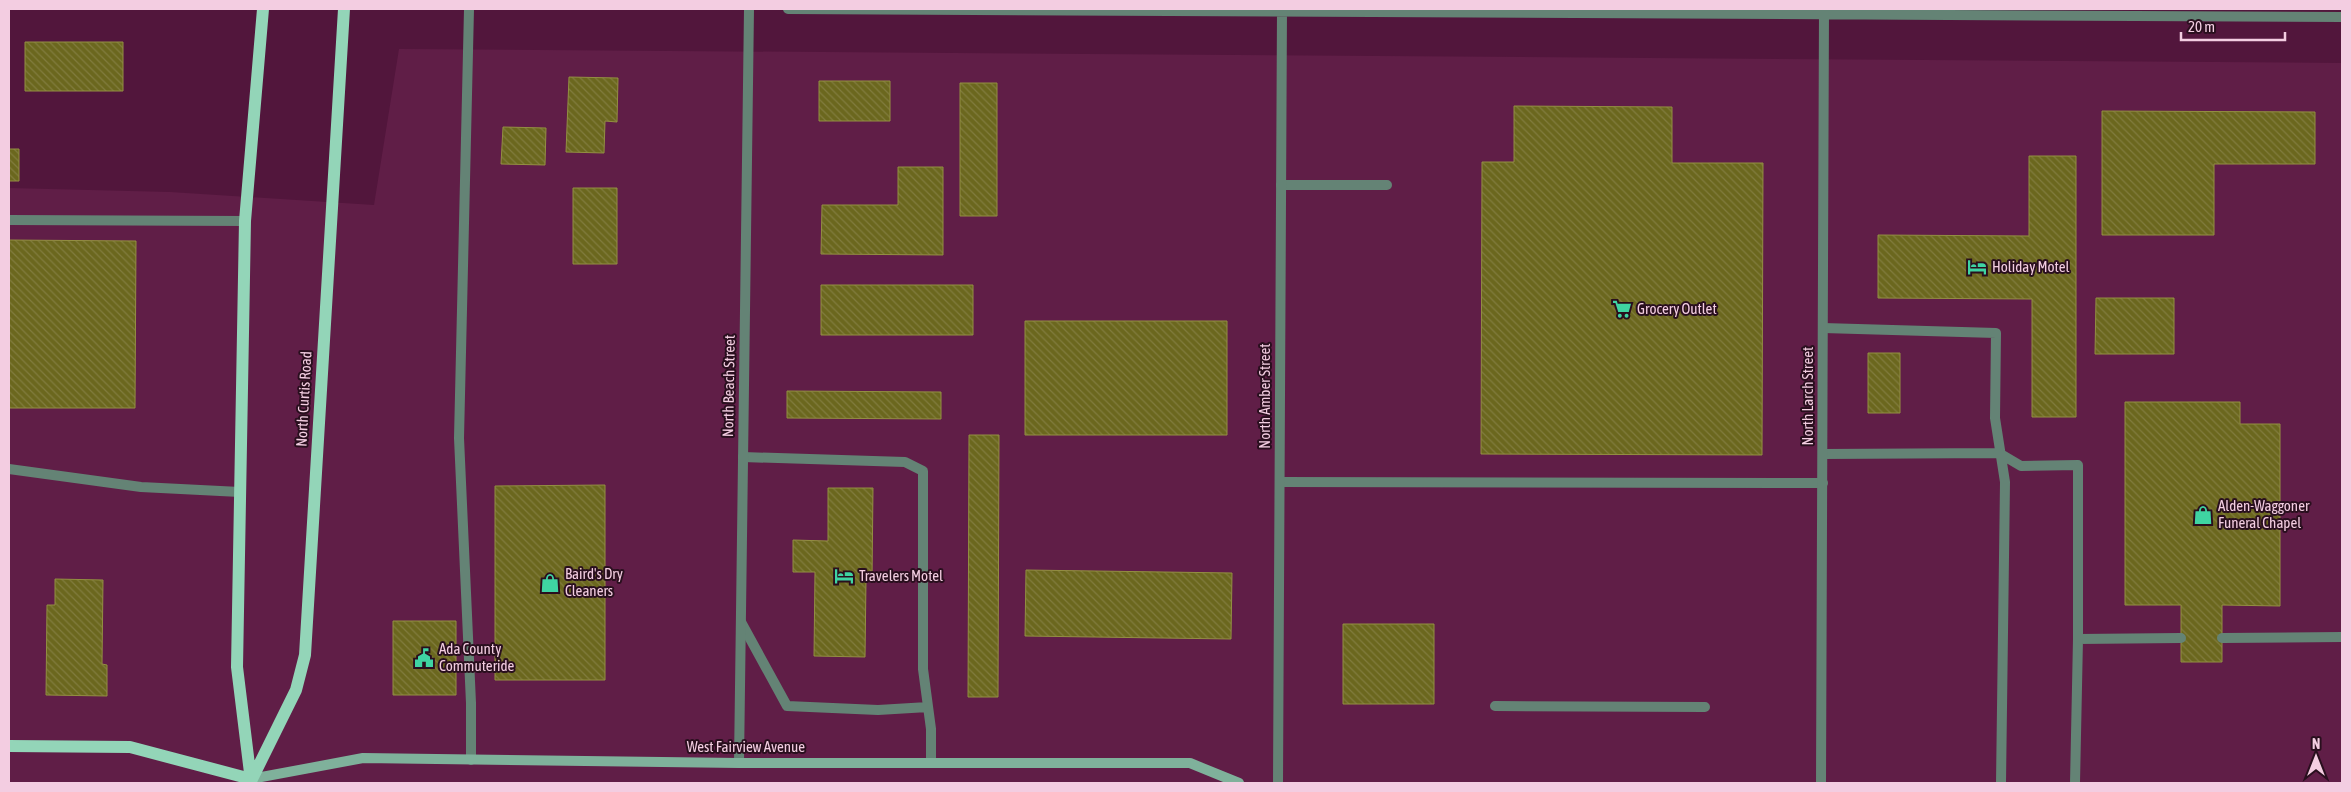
<svg xmlns="http://www.w3.org/2000/svg" width="2351" height="792" viewBox="0 0 2351 792" font-family="'Asap Condensed',sans-serif">
<style>
.built{fill:#601e47}
.building{fill:url(#building-back-hatch);stroke:#938f42}
.lines{fill:none;stroke-linecap:round;stroke-linejoin:round}
.service{stroke:#648375;stroke-width:10}
.minor{stroke:#648375;stroke-width:10}
.secondary{stroke:#7fb19b;stroke-width:10}
.primary{stroke:#93d5b8;stroke-width:12}
.labels{text-anchor:middle;stroke-width:4;stroke-linejoin:round;paint-order:stroke}
.poi-label{font-size:15px;fill:#f3cde1;stroke:#290f1e;text-anchor:start}
.street-label{font-size:15px;fill:#f3cde1;stroke:#290f1e}
</style>
<defs>
<pattern id="building-back-hatch" width="6" height="6" patternUnits="userSpaceOnUse" patternTransform="scale(1.25)"><rect width="6" height="6" fill="#6b671e"/><path d="M-1 5l2 2M0 0l6 6M5-1l2 2" fill="none" stroke="#817c3e"/></pattern>
</defs>
<rect width="100%" height="100%" fill="#52163c"/>
<path class="built" d="M399,49l1943,14v720h-2333v-595l161,4 204,13z"/>
<path class="building" d="M25,42h98v49h-98z
M569,77l49,1 -1,44 -12,-1 -1,32 -38,-1z
M819,81h71v40h-71z
M960,83h37v133h-37z
M1514,106l158,1v56h91l-1,292 -281,-1 1,-292h32z
M2102,111l213,1v52h-101v71h-112z
M503,127l43,1 -1,37 -44,-1z
M9,149h10v32h-10z
M2029,156h47v261h-44v-118l-154,-1v-63l151,1z
M898,167h45v88l-122,-1 1,-49h76z
M573,188h44v76h-44z
M9,240l127,1 -1,167h-126z
M821,285h152v50h-152z
M2096,298h78v56h-79z
M1025,321h202v114h-202z
M1868,353h32v60h-32z
M787,391l154,1v27l-154,-1z
M2125,402h115v22h40v182l-58,-1v57h-41v-57h-56z
M969,435h30l-1,262h-30z
M605,485v195h-110v-194z
M828,488h45l-1,91h-6l-1,78 -51,-1 1,-84h-22v-32l35,1z
M1026,570l206,3 -1,66 -206,-3z
M55,579l48,1 -1,84 5,1v31l-61,-1 1,-90h8z
M393,621h63v74h-63z
M1343,624h91v80h-91z"/>
<g class="lines">
<path class="service" d="M469,9l-10,429 12,265v57
M1281,185h106
M9,220l236,1
M1823,328l173,5 -1,85 10,64 -4,301
M1823,454l176,-1 22,13 57,-1v174l-3,144
M743,457l162,5 18,9v198l8,60v34
M9,469l132,18 99,5
M1280,482l543,1
M741,622l46,84 91,4 50,-3
M2222,638l120,-1
M2078,639l103,-1
M1495,706l210,1"/>
<path class="minor" d="M788,9l1554,8
M739,763l10,-754
M1278,783l4,-774
M1821,783l3,-774"/>
<path class="secondary" d="M251,779l112,-21 376,5h451l49,20"/>
<path class="primary" d="M9,746l121,1 121,32
M251,781l-14,-114 8,-446 18,-212
M250,783l46,-93 9,-35 39,-646"/>
</g>
<defs>
<g id="hotel-bare" transform="scale(1.5)"><path d="M-6-4.5h1.5V1H6V5H4.5V3h-9V5H-6ZM-4 0a1.8 1.8 0 1 1 3.6 0ZM.5 0V-2.5h3Q6-2.5 6 0Z" fill="#3fd4a2" stroke="#290f1e" stroke-width="2.5" paint-order="stroke"/></g>
<g id="supermarket-bare" transform="scale(1.5)"><path d="M-6-5.5h2.5l.6 2H6L4.5 2H-2.5L-4.4-4H-6ZM-1.5 3.2a1.3 1.3 0 1 0 .1 0ZM3 3.2a1.3 1.3 0 1 0 .1 0Z" fill="#3fd4a2" stroke="#290f1e" stroke-width="2.5" paint-order="stroke"/></g>
<g id="shop-bare" transform="scale(1.5)"><path d="M-5-2.5h2.3a2.7 3.5 0 0 1 5.4 0H5L5.5 6h-11ZM-1.5-2.5h3a1.5 2.3 0 0 0-3 0Z" fill="#3fd4a2" stroke="#290f1e" stroke-width="2.5" paint-order="stroke"/></g>
<g id="civic-bare" transform="scale(1.5)"><path d="M-.6-6.5H3V-4.5H.6V-3L4-1V1h2V6H-6V1h2V-1L-.6-3ZM-1.2 2.5V6h2.4V2.5Z" fill="#3fd4a2" stroke="#290f1e" stroke-width="2.5" paint-order="stroke"/></g>
</defs>
<g fill-rule="evenodd">
<use href="#hotel-bare" x="1977" y="267"/>
<use href="#supermarket-bare" x="1622" y="309"/>
<use href="#shop-bare" x="2203" y="515"/>
<use href="#hotel-bare" x="844" y="576"/>
<use href="#shop-bare" x="550" y="583"/>
<use href="#civic-bare" x="424" y="658"/>
</g>
<g class="labels">
<g class="poi-label">
<text x="1992" y="272">Holiday Motel</text>
<text x="1637" y="314">Grocery Outlet</text>
<text x="2218" y="511">Alden-Waggoner<tspan x="2218" dy="17">Funeral Chapel</tspan></text>
<text x="565" y="579">Baird's Dry<tspan x="565" dy="17">Cleaners</tspan></text>
<text x="859" y="581">Travelers Motel</text>
<text x="439" y="654">Ada County<tspan x="439" dy="17">Commuteride</tspan></text>
</g>
<g class="street-label">
<text transform="translate(729 386) rotate(-89)" y="5">North Beach Street</text>
<text transform="translate(1265 396) rotate(-90)" y="5">North Amber Street</text>
<text transform="translate(1808 396) rotate(-90)" y="5">North Larch Street</text>
<text transform="translate(304 399) rotate(-87)" y="5">North Curtis Road</text>
<text x="746" y="752">West Fairview Avenue</text>
</g>
</g>
<rect width="2351" height="792" fill="none" stroke="#f3cde1" stroke-width="20"/>
<g transform="translate(2316 757)" stroke="#290f1e" stroke-width="4" paint-order="stroke">
<path d="M0-4L9 19L0 12L-9 19Z" fill="#f3cde1"/>
<text y="-8" font-size="14" font-weight="bold" text-anchor="middle" fill="#f3cde1">N</text>
</g>
<path d="M2181 32v8h104v-8" fill="none" stroke="#f3cde1" stroke-width="2.5"/>
<text x="2188" y="32" font-size="15" fill="#f3cde1" stroke="#290f1e" stroke-width="4" paint-order="stroke">20 m</text>
</svg>
